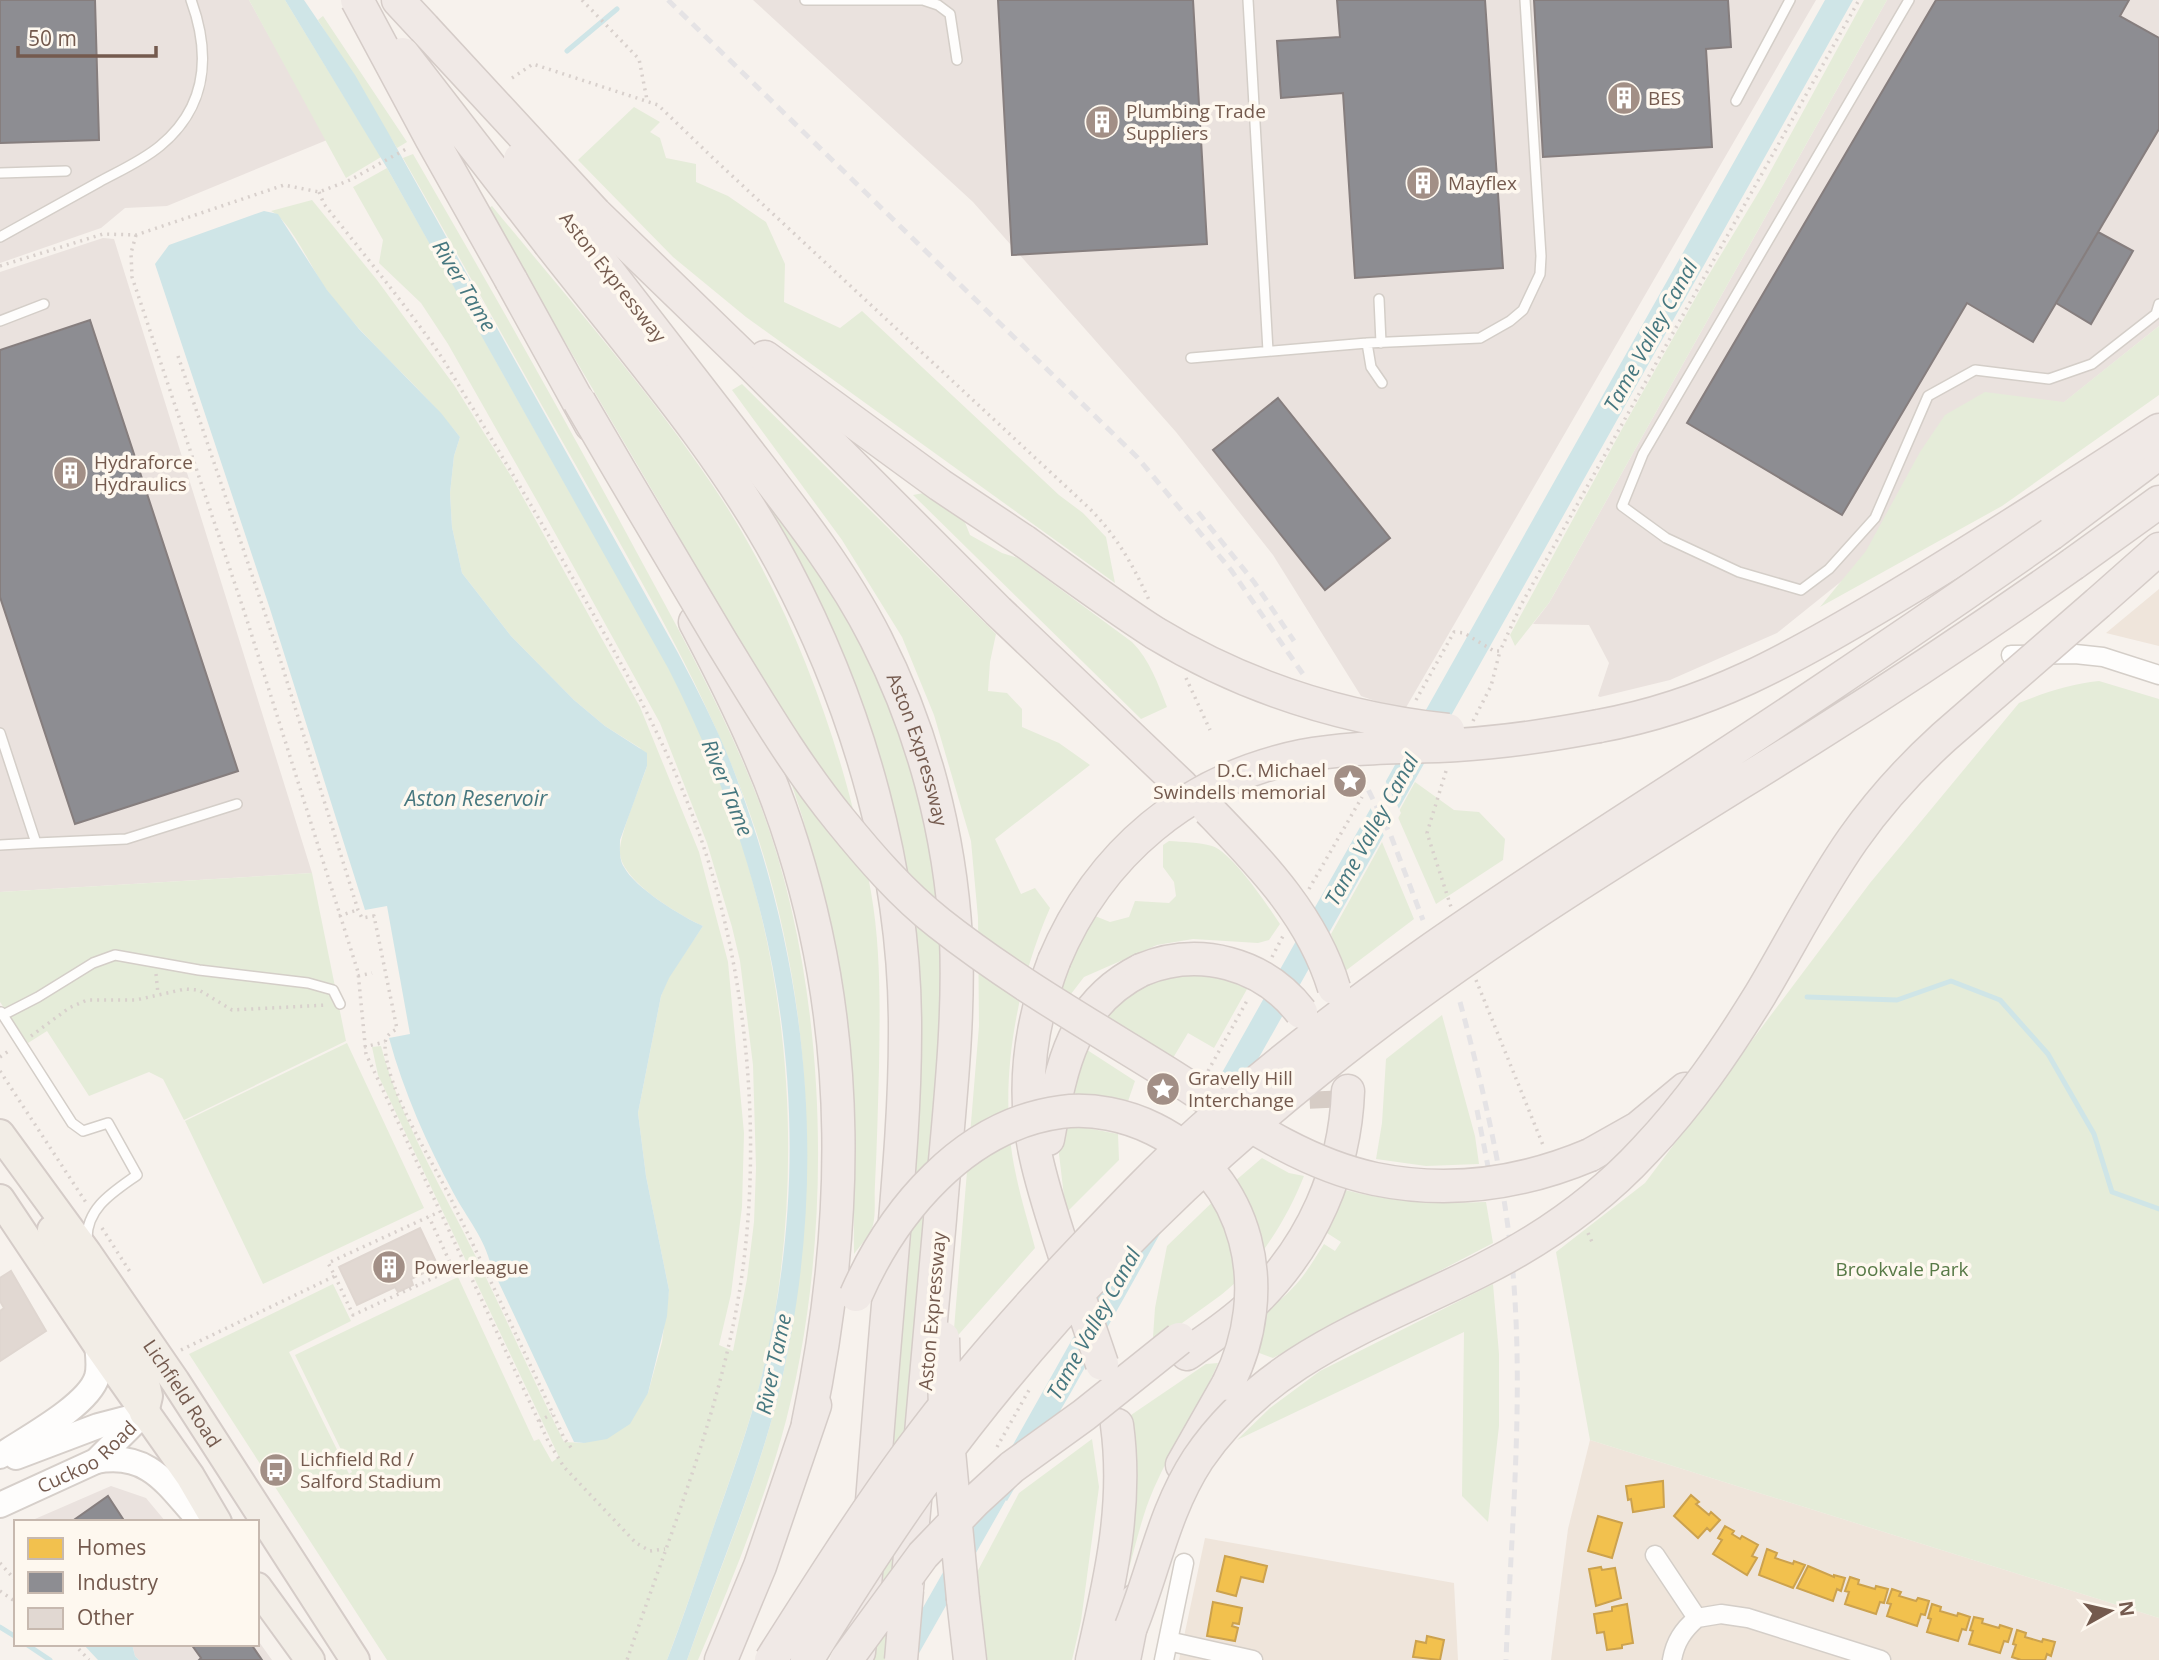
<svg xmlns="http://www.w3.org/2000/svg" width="2159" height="1660" viewBox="0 0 2159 1660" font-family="'Open Sans',sans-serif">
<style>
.residential{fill:#efe5db}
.industrial{fill:#eae2de}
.green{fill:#e5ecd9}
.water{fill:#cfe5e7}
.pier{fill:#f7f2ed}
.homes{fill:#f2c14e;stroke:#cca24e;stroke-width:2}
.industry{fill:#8d8d92;stroke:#867e7e;stroke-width:2}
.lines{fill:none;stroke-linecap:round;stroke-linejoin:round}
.stream{stroke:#cfe5e7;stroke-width:5}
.canal{stroke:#cfe5e7;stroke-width:19}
.building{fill:#e1d8d2;stroke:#dfd6d0;stroke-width:2}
.highway-tunnel{stroke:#d6ccc5;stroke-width:32;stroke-dasharray:32 16;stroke-linecap:butt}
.lane-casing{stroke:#d4cec8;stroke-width:12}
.street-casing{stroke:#d4cec8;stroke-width:21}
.secondary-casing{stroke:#d6cfca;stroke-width:28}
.primary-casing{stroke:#d5ccc8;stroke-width:32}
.highway-casing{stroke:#d5ccc8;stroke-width:35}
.path{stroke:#d8d0cc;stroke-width:3.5;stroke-dasharray:2 5;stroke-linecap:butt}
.lane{stroke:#fefdfc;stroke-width:9}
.street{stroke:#fefdfc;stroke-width:18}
.secondary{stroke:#fefdfc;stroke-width:24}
.primary{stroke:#f2ede6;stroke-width:28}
.highway{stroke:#f0e9e6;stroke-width:32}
.rail{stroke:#e5e3e5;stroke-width:5;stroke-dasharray:10 7;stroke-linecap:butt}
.highway-bridge-casing{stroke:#d5ccc8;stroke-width:35;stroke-linecap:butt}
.highway-bridge{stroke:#f0e9e6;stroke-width:32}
.labels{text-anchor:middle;stroke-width:7;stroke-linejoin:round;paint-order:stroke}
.poi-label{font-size:19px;fill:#745a4e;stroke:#fef8ef;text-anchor:start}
.street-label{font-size:19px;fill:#745a4e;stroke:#fef8ef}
.park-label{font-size:19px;fill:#577946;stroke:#fef8ef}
.water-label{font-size:21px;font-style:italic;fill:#46777f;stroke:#fef8ef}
</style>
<rect width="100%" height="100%" fill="#f7f2ed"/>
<path class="residential" d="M2159,589v57l-53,-13z
M1590,1440l569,178v42h-608l17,-131z
M1205,1538l249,45 4,77h-279z"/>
<path class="industrial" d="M0,0h249l78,140 -160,66 -42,2 -24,20 -101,35z
M753,0h1063l-412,711 -43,-15 -88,-141 -97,-123 -203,-230z
M1887,0h272v326l-382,307 -107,47 -70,17 -2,-1 11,-33 -20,-38 -56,-1 16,-21z
M103,238l11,1 198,634 -312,19v-620z
M111,1486l35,12 20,24h-138z
M257,1639l15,21h-133l-4,-4 -3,-12h125z"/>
<path class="green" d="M249,0h36l96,157 -35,21z
M1864,0h23l-338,603 -34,43 -5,-11 112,-206 83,-148 58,-96z
M323,16l84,126 -10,6 -79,-128z
M634,107l26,15 -10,10 10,6 6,20 30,6v18l32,14 38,26 19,42 -1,38 56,26 22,-17 197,184 24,18 23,24 9,46 -369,-266 -73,-60 -95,-97z
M413,154c76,131 151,263 223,397 44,81 89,162 122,248 73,188 78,447 23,640 -22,76 -52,149 -83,221h-11c37,-104 83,-207 102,-316 34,-190 19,-385 -52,-565 -43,-110 -105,-214 -163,-317 -58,-101 -113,-203 -171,-304z
M387,168c61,107 121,215 182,323 49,85 102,171 140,263 73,175 96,364 67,552 -10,70 -33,136 -56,202 -17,51 -34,102 -53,152h-280l-198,-306 144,-70 18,37 -62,31 60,122 3,-2 -57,-117 163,-78 76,164 5,-2 13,23 7,-5 -181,-382 -6,-28 9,-1c20,76 62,143 96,213 30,61 57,123 87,183l20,1 64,-50 14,-51 7,-52 -23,-114 -8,-63 23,-117 7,-18 35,-52c-24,-11 -80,-44 -83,-72 -2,-17 21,-69 27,-88l-7,-18 -35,-22 -31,-26 -63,-64 -49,-63 -10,-46 -2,-34 4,-37 6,-19c-41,-53 -94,-94 -134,-148 -14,-19 -35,-68 -55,-78l41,-11 65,80 77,105 57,91 129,231 59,145 29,110 16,171 -2,74 -11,87 -12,51 14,6 14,-72 7,-57 2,-54 -3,-103 -13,-104 -8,-34 -25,-84 -47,-120 -120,-217 -92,-162 -27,-41 -42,-40 4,-23 -30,-53z
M492,206c79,96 163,191 231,295 74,115 124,257 148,391 10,57 9,117 8,175 -1,39 -2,78 -4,117 -1,13 1,29 -2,41 -3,10 -13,21 -19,29l-1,-142 -3,-66 -8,-67 -19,-87 -20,-73 -44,-134 -87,-161 -185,-315z
M2159,326v69l-157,111 -182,101 46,-56 54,-99 25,-37 40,-23 79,10z
M742,384l254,250 -6,28 -2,29 19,2 15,16v18l37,16 31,22 -95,74 26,55 14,-6 15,20c-35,80 -53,181 -34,267 5,25 13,49 19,73l-82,93 26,-315 -1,-108 -7,-77 -37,-126 -32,-78 -60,-97 -110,-150z
M721,435l119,166 30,53 50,134 22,120 -1,155 -54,597h-15l21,-240 -1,-597z
M929,492l35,28 6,15 32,18 16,5 114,84c18,18 26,42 35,65l-26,12 -228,-224z
M2099,681l60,18v919l-569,-178 -34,-188 89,-69 225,-300 149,-180c27,-11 52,-19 80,-22z
M1415,782l39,28 25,2 26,27 -2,21 -67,44 -39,-89z
M1169,841c14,1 30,1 43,5 20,6 56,60 68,78l-11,16 -11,3 -65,-4 -36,6 -73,32 -13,17 -12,-8 27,-59 9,-11 15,6 19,-5 6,-16 34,2 7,-7 -2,-14 -11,-15v-22z
M1382,842l32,77 -70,53 -13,-38z
M312,873l34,168 -162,79 -21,-41 -14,-7 -60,24 -42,-65 -19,12 -28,-41v-110z
M1178,970l73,12 -37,66 -26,-15 -15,25 -73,-45 15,-17z
M1442,1015l33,121 4,28 -53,2 -50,-7 6,-36 4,-64z
M347,1043l77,165 -161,76 -78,-163z
M1078,1044l57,37 -10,29 -60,-10z
M1082,1127l36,7 1,26 -53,53 -7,-59 1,-26z
M1262,1158l27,15 15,3c-17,43 -46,90 -83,119 -20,15 -41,29 -61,44l-7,-2 2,-29 12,-62 61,-59z
M1345,1190c46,12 94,14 141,12l7,41 -220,115 -19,-7 8,-37c33,-24 41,-36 62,-70l11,7 6,-9 -14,-9z
M1493,1284l6,70v72l-11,96 -26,-26 2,-164 -227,108 33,-32 50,-37z
M1218,1363c-18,44 -45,82 -64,125 -11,25 -17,51 -24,77h-4l8,-44 -3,-106 75,-51z
M1092,1439l7,48 -18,134 -9,39h-89l-9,-82 45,-85z"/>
<path class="water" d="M285,0h19l51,75 34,59 289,519c22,42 44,84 60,129 75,201 91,410 39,618 -23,89 -60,174 -90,260h-20c18,-46 33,-93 49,-140 16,-46 33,-93 45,-141 61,-247 22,-486 -93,-711l-281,-500z
M1825,0h28l-783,1394 -63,107 -19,-12z
M264,211l14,3 49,76 32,39 82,84 19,24 -6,19 -4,37 2,34 10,46 49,63 63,64 31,26 42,27v13l-27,74c0,9 -1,19 4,27 10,20 58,50 79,59l-34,52 -8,18 -23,117 8,63 23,114 -2,26 -19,77 -18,31 -23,15 -23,4 -10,-1 -83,-176c-6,-27 -24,-48 -37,-72 -27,-50 -50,-101 -65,-156l21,-4 -23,-128 -22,4 -95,-301 -115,-345 14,-19z
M83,1644h49l3,12 4,4h-41z"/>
<path class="pier" d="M1384,778l17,35 -15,27 -17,-35z"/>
<path class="homes" d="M1663,1481l1,26 -31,5 -2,-13 -3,1 -2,-14z
M1691,1495l8,7 -3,2 13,11 2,-3 9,8 -10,11 -3,-3 -9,10 -24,-22z
M1598,1516l24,7 -10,35 -24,-7z
M1725,1526l9,5 -2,3 8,5 2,-3 16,9 -6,11 5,2 -10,17 -34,-21 9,-14 -4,-2z
M1767,1549l10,4 -2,5 18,6 1,-3 11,4 -12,23 -34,-13z
M1225,1556l42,10 -4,16 -22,-5 -5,19 -19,-5z
M1808,1566l26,11v-2l11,3 -4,13 -4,-2 -4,12 -36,-13z
M1601,1567l1,3 13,-2 6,30 -25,8 -7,-37z
M1850,1577l9,3 -1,4 17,5 1,-3 12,3 -4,14 -4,-1 -4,12 -31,-10 4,-12 -4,-1z
M1892,1589l9,3 -2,4 17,5 2,-3 11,3 -4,14 -4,-1 -4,12 -30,-10 4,-12 -4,-1z
M1213,1602l29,6 -3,16 -6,-1 -1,3 6,2 -3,13 -28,-5z
M1627,1604l6,39 -11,2v3l-15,2 -3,-18 -7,1 -3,-19 18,-3v-4z
M1932,1604l9,3 -1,4 17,5 1,-3 12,4 -4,13 -4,-1 -4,12 -31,-9 4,-13 -3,-1z
M1974,1617l9,2 -1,4 17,5 1,-3 12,4 -4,13 -4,-1 -4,12 -31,-9 4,-13 -3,-1z
M2017,1630l9,3 -1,4 17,5 1,-3 12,3 -4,14 -4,-2 -2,6h-24l-9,-3 4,-12 -3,-1z
M1427,1636l17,4 -4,20 -27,-3 3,-16 10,2z"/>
<path class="industry" d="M0,0h95l4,140 -99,3z
M998,0h195l14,244 -195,11z
M1337,0h148l18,268 -148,10 -12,-185 -62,5 -4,-57 63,-4z
M1534,0h194l3,47 -25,2 6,98 -169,10z
M1936,0h193l-9,16 39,22v91l-126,213 -66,-39 -125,212 -155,-92z
M2098,232l35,19 -42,73 -35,-21z
M90,320l148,451 -163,53 -75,-227v-247z
M1278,398l112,140 -65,52 -112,-140z
M108,1496l17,26h-54z
M191,1644h60l11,16h-63l2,-2z"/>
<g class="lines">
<path class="stream" d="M567,51l50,-42
M1807,997l90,3 54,-19 49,19 48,54 46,80 18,58 47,17
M0,1627l16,10
M26,1644l24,16"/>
<path class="canal" d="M907,1655l96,-169"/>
</g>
<path class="building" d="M420,1228l18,38 -27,13 2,6 -15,7 -3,-5 -38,18 -18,-38z
M11,1271l35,60 -46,30v-50l4,-3 -4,-7v-23z"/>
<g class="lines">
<path class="highway-tunnel" d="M1318,1044l6,19 2,45"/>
<g class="lane-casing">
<path id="lane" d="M805,0h118l15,5 12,9 7,46
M1248,0l20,351
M1909,0l-266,454 -21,52 44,32 73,34 62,18 28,-21 46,-51 53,-122 47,-26 74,9 43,-15 64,-50 3,-10
M1736,101l54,-101
M0,173l66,-2
M0,237c33,-18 66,-37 99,-55 20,-11 43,-21 61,-36 47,-39 51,-91 31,-146
M1379,299l2,44
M0,321l44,-17
M1367,343l4,24 11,16
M1191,358l176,-15 113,-5 30,-17 13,-11 17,-36 1,-18 -16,-256
M0,733l36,110 -36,2
M36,843l90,-4 111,-35
M1,1012l71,111 11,8 25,-8 29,52c-24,17 -51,33 -50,65
M3,1015l35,-18 55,-34 22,-8 84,15 109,13 25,7 7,14"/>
</g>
<g class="street-casing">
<path id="street" d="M2011,655l64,-1 28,3 56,18
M1655,1555l42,63
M1697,1618l24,-4 27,4 133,42
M1168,1641l85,19
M1164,1660l20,-97
M1672,1660c3,-18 11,-30 25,-42"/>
</g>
<g class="secondary-casing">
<g id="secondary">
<path d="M0,1456c25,-17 88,-50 97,-79 3,-10 1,-22 0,-33"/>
<path d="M16,1457l82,-31 46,-12"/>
<path d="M96,1461c54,-10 72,25 105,61"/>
<path id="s1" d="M0,1505l96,-44 48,-48"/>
</g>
</g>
<g class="primary-casing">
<g id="primary">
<path id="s2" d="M0,1134l87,119 88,128 180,279"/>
<path d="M0,1199l97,145 93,132 27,46"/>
<path d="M52,1230l21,38 70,106 5,22 -4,17"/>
<path d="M257,1587l53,73"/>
</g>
</g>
<g class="highway-casing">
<g id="highway">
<path d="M398,0l26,28"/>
<path d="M595,213l155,150 248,248 184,175"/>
<path id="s3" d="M574,227c56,72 112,144 168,217 48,62 98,124 134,195 47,92 74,195 80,299 4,91 -9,190 -16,281 -10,123 -22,246 -33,369"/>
<path d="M550,244c82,105 172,206 235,325 74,140 121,304 120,464 0,91 -10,181 -17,272 -10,115 -18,231 -29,347"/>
<path d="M511,280l80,145"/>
<path d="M765,357l175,128 84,56"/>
<path d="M2051,534l108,-81"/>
<path d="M2073,564l86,-62"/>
<path d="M2098,603l61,-54"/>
<path d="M695,622c38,72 74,146 98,224 60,191 56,382 15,577"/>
<path d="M1599,726c110,-20 192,-67 286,-123 93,-55 183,-114 274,-173"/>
<path d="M1054,961c-24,63 -33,130 -18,196 8,37 21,73 32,109"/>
<path d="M1048,1139c13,-70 23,-134 93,-169"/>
<path d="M1590,1155l48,-27 47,-39"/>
<path d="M1187,1354c23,-17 48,-32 68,-53 57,-56 90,-130 93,-210"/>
<path d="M1182,1465l46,-81"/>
<path d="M963,1599l7,61"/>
<path d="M721,1660l39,-94 55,-161"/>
<path d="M1092,1660c18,-79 36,-154 25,-235"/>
<path d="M1124,1660l12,-60"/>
</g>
</g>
<path class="path" d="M582,0l57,59 8,41
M512,78l21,-14 125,41 55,53 376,350c27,27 44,57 60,92
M319,192l5,12c38,48 77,95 112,145 14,20 25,41 38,61 33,55 66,109 97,165 41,72 82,142 113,219 64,153 83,354 52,517 -23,120 -70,234 -109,349
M136,235l-5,18 1,24 114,340 112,355 8,82 183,389 15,24 72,76 14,8 15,-2
M0,266l103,-32 33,1 148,-50 35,7 31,-12 58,-32
M178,356l98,290 82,264 4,8 12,-2 23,113c-7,4 -12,7 -12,16 1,44 45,112 65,152 39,80 77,160 114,241l8,11
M1186,678l24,52
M1416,700l38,-68 10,1 30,18h6l21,-46 338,-605
M1473,721l18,-35 9,-35
M1446,771l-19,62 24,74
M1309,889l53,-92
M339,916l18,-6
M1272,957l11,-21
M156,974l2,20
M358,976l14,-3
M1476,980l67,165
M31,1036l38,-28 18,-8h49l49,-11 14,1 33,20 95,-5
M364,1047l21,-5
M0,1057l10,-7
M0,1071l87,133
M1208,1071l40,-72
M102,1228l30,47
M1588,1233l4,9
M335,1276l18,39 100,-46 -24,-52
M181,1350l154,-74 -7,-13 111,-51
M539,1421l13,-7
M997,1447l32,-57
M0,1563l16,18
M0,1591l16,11
M74,1644l15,16"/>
<use href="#lane" class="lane"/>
<use href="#street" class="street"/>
<use href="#secondary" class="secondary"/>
<use href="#primary" class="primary"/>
<use href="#highway" class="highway"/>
<path class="rail" d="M668,0l469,457 94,113 74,107
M1198,512l56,70 40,59
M1361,775l30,61 32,84
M1460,1002c24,89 45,179 53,271 11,129 -2,258 -7,387
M1477,1110l14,72"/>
<g class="highway-bridge-casing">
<path id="highway-bridge" d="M357,0l74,138 80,142
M424,28l171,185
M403,54l147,190
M520,159l54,68
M579,401c47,81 95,161 143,242 37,60 73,122 118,177 30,37 62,74 99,103 72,57 153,103 230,151 65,41 130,89 206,105 73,15 146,5 215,-24
M1024,541c43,31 86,63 131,92 89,54 190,86 293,97
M1209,810c51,53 103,105 125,178
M1054,961c45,-108 134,-182 248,-205 51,-10 103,-8 155,-11 48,-3 95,-10 142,-19
M1141,970c58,-24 122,-7 160,42
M1073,1279l29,85
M856,1295c37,-84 108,-170 205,-183 31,-4 65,3 93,17 97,48 121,162 74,255
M943,1338l2,71 18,190
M1131,1627c23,-57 33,-116 67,-168 69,-102 177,-135 282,-188 60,-30 119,-71 165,-121 45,-47 81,-100 115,-155 31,-52 58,-106 93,-156 26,-37 57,-71 91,-102l154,-134
M771,1660c45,-71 90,-142 139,-209 53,-72 113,-140 174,-204 38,-40 76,-80 117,-117 140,-126 297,-228 455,-330 133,-86 265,-175 395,-266
M807,1660c39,-63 78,-125 122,-185 110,-150 242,-287 388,-404 154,-125 326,-227 494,-332 89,-56 176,-114 262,-175
M846,1660l77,-105 52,-54 37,-34 72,-52 95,-76
M901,1660l6,-70"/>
</g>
<use href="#highway-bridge" class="highway-bridge"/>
</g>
<defs>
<g id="building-disc" transform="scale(1.75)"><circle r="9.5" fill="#a28f86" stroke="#fef8ef"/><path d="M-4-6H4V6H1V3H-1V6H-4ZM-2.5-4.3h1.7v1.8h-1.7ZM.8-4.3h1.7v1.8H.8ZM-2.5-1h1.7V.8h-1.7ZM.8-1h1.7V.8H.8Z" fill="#fff"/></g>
<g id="sight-disc" transform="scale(1.75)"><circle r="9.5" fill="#a28f86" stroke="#fef8ef"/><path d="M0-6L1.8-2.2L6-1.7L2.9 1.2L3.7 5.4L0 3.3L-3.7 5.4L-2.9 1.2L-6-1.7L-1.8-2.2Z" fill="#fff"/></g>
<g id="bus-disc" transform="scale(1.75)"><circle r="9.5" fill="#a28f86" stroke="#fef8ef"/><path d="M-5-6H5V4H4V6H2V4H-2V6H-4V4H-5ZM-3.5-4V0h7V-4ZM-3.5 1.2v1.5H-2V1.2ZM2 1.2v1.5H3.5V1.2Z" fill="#fff"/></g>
</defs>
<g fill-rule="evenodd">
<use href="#building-disc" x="1624" y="98"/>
<use href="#building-disc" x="1102" y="122"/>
<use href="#building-disc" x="1423" y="183"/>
<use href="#building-disc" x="70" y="473"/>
<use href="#sight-disc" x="1350" y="781"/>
<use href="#sight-disc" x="1163" y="1089"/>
<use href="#building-disc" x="389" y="1267"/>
<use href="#bus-disc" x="276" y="1470"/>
</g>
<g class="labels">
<g class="poi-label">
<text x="1648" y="105">BES</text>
<text x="1126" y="118">Plumbing Trade<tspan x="1126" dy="22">Suppliers</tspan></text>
<text x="1448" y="190">Mayflex</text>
<text x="94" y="469">Hydraforce<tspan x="94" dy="22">Hydraulics</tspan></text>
<text x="1326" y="777" text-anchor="end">D.C. Michael<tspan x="1326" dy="22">Swindells memorial</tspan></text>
<text x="1188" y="1085">Gravelly Hill<tspan x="1188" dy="22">Interchange</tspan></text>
<text x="414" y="1274">Powerleague</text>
<text x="300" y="1466">Lichfield Rd /<tspan x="300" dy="22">Salford Stadium</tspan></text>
</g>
<g class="street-label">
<text transform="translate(613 277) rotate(52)" y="7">Aston Expressway</text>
<text dy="7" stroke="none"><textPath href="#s3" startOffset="630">Aston Expressway</textPath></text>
<text transform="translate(932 1311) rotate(-85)" y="7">Aston Expressway</text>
<text dy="7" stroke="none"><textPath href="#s2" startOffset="317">Lichfield Road</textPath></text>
<text dy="7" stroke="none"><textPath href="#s1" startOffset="100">Cuckoo Road</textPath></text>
</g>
<g class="park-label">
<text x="1902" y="1276">Brookvale Park</text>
</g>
<g class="water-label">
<text transform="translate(464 286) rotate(59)" y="7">River Tame</text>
<text transform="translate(1651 336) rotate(-61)" y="7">Tame Valley Canal</text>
<text transform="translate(727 788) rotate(68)" y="7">River Tame</text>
<text x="476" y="806">Aston Reservoir</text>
<text transform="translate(1372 830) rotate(-61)" y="7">Tame Valley Canal</text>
<text transform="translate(1094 1324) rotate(-61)" y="7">Tame Valley Canal</text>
<text transform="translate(774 1364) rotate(-78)" y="7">River Tame</text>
</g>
</g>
<rect x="14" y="1520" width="245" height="126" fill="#fef8ef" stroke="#c7b9af" stroke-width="2"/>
<rect x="28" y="1538" width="35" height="21" fill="#f2c14e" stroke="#c7b9af" stroke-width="2"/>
<text x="77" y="1555" font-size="21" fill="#745a4e">Homes</text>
<rect x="28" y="1572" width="35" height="21" fill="#8d8d92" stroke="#c7b9af" stroke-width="2"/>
<text x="77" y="1590" font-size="21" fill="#745a4e">Industry</text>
<rect x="28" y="1608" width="35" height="21" fill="#e1d8d2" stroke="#c7b9af" stroke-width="2"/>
<text x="77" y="1625" font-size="21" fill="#745a4e">Other</text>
<g transform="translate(2110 1611) rotate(82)" stroke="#fef8ef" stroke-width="5" paint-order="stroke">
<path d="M0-5L12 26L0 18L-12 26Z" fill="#745a4e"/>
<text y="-10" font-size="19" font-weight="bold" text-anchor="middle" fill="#745a4e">N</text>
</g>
<path d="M18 46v10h138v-10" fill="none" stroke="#745a4e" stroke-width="3.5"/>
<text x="28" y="46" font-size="21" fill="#745a4e" stroke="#fef8ef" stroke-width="5" paint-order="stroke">50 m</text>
</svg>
